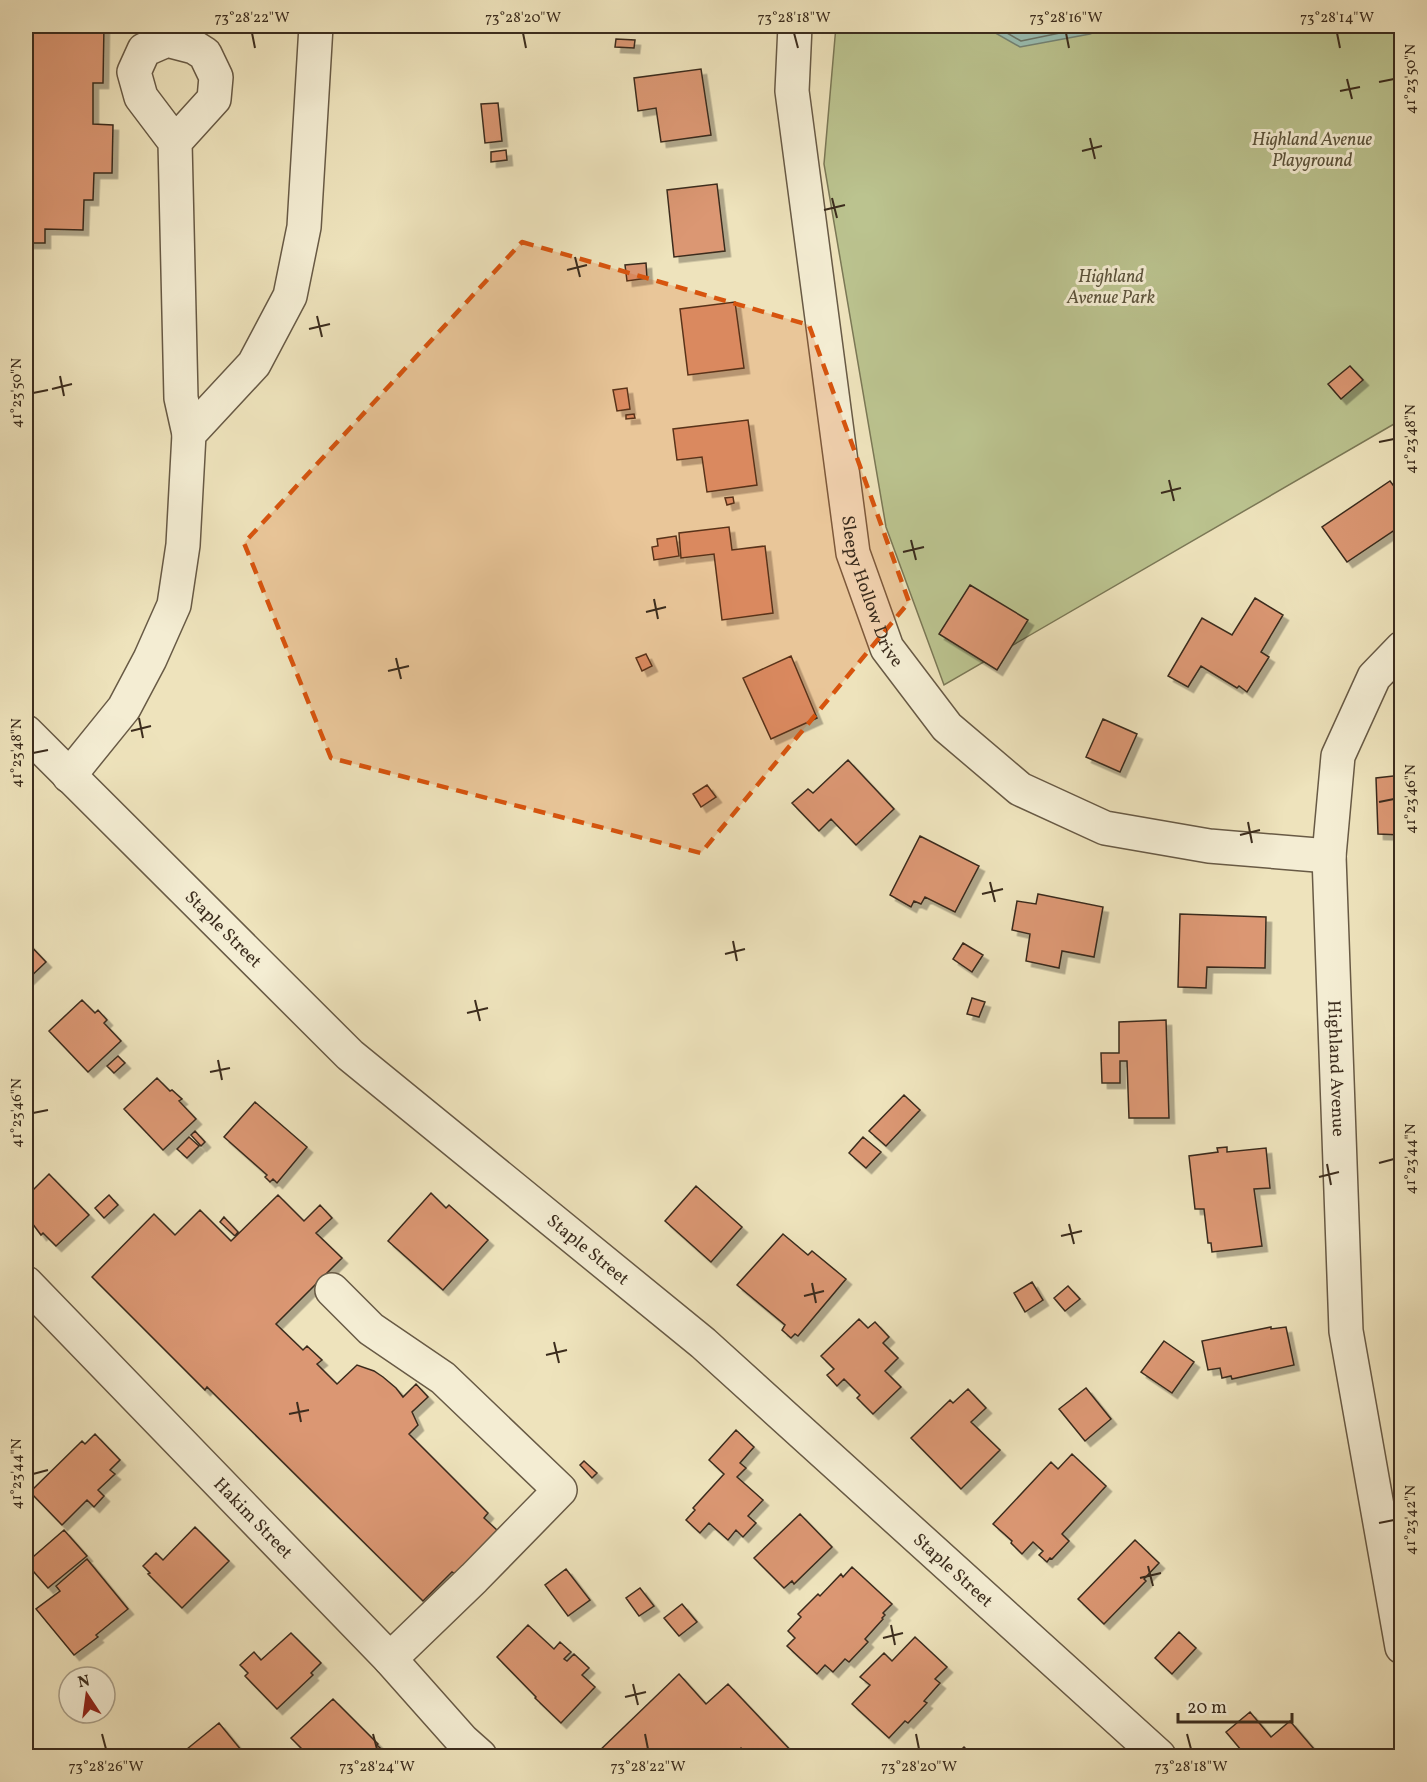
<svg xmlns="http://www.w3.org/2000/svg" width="1427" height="1782" viewBox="0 0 1427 1782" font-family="Vollkorn,serif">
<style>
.green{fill:#bbc38f;stroke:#7b7856;stroke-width:1.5}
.water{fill:#99beb2;stroke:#738476;stroke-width:1.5}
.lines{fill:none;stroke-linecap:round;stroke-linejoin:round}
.shore{stroke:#6a7568;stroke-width:1.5}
.building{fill:#db9773;stroke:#3b2c1d;stroke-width:1.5;filter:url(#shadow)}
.minor-casing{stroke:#685a45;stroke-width:36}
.minor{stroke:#f4edd3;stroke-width:33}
.marked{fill:#d7540e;fill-opacity:0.2;stroke:#d7540e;stroke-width:4.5;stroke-dasharray:12 8;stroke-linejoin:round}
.ticks{fill:none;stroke:#3b2c1d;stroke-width:2}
.labels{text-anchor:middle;stroke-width:6;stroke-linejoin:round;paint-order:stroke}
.park-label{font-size:18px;font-style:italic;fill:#5b523a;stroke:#f4edd3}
.street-label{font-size:18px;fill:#3b2c1d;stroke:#f4edd3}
.neatline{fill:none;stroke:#3b2c1d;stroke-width:2}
.ticks-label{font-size:15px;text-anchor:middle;fill:#3b2c1d}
</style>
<defs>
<filter id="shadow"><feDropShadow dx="5.5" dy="5.5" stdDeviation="0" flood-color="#0004"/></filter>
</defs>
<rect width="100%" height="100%" fill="#eee3bc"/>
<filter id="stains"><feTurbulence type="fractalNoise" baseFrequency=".00333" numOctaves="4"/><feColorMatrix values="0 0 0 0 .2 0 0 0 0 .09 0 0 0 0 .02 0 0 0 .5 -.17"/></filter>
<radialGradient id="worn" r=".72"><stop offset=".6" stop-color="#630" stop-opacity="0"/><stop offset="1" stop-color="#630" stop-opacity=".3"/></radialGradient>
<path class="green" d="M836,26h565v394l-457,265 -58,-158 -62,-363z"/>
<path class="water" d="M983,26h126l-19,8 -70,13z"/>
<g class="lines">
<path class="shore" d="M995,26l26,15 73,-15"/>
</g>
<path class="building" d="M26,26h78l-1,57h-10v41l20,1 -1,48h-18l-1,27h-9l-1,30 -38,-1v14h-19z
M1402,31v13l-6,-9z
M616,39l19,1 -1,8 -19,-1z
M701,69l10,66 -50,7 -5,-34 -18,3 -4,-33z
M498,103l4,38 -17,2 -4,-39z
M506,150l1,10 -16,2v-10z
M717,184l8,67 -51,6 -7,-67z
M646,263l1,15 -20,3 -2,-16z
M735,302l9,66 -56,7 -8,-66z
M1350,366l13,14 -22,19 -13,-15z
M627,388l3,21 -13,2 -4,-21z
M634,414l1,4 -9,1v-4z
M748,420l9,65 -50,7 -5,-35 -25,3 -4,-31z
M1390,481l12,16v28l-55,37 -25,-35z
M733,497l1,6 -7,2 -2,-7z
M729,527l3,23 33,-4 8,67 -51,7 -8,-66 -33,4 -2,-25z
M676,536l3,20 -25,4 -2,-13 6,-1 -1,-7z
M970,585l58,35 -31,50 -58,-36z
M1255,598l28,17 -22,37 8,5 -22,35 -8,-6 -2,2 -36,-22 -13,21 -20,-11 34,-58 30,17z
M646,654l6,12 -10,5 -6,-13z
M791,656l26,62 -46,21 -28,-61z
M1103,719l34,15 -17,38 -34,-15z
M848,760l46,49 -38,36 -25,-26 -12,12 -27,-28 16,-14 5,4z
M1402,775v60l-24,-1 -2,-56z
M707,785l9,12 -15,10 -8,-13z
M920,836l59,30 -24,46 -30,-15 -4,7 -7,-3 -3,6 -21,-12z
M1038,894l65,13 -9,50 -32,-6 -3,17 -33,-7 4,-27 -18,-4 5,-29 19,3z
M1180,914l86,3 -1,51 -58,-1 -1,21 -28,-1z
M26,941l20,21 -20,19z
M963,943l20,12 -11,17 -19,-13z
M972,998l13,4 -6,15 -12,-3z
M82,1000l13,13 3,-3 9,10 -3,3 17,18 -33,31 -39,-41z
M1166,1020l3,98h-40l-2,-57h-7v22h-18l-1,-30h18v-31z
M118,1056l7,7 -11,10 -7,-7z
M157,1078l13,13 2,-1 10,9 -3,2 17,18 -33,31 -39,-41z
M904,1095l16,15 -34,36 -17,-15z
M255,1102l52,45 -30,36 -4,-4 -3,3 -5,-5 2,-2 -43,-38z
M195,1131l10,11 -4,4 -10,-11z
M189,1137l10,9 -12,12 -10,-9z
M863,1137l18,15 -15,16 -17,-15z
M1227,1147v5l39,-4 4,40 -16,1 8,57 -50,6 -1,-9h-3l-4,-34h-9l-6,-53 29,-4 -1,-4z
M49,1174l40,41 -33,31 -13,-13 -2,2 -15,-20v-18z
M696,1186l46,41 -31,35 -46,-41z
M431,1193l15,15 3,-3 39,35 -45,50 -55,-49z
M109,1195l9,10 -14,13 -9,-10z
M278,1195l26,26 16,-16 12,13 -16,15 26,25 -66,66 27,26 4,-4 15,14 -5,4 20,20 20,-19 17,6 9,6 13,11 7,9 13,-13 12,13 -16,15 6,13 -9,9 79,79 -4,5 14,13 -43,43 -3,-2 -29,29 -216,-214 -2,3 -113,-113 62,-63 21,21 25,-25 31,31z
M224,1217l14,15 -3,4 -15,-14z
M783,1234l25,21 4,-4 34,28 -48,57 -3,-2 -4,4 -9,-8 3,-5 -48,-40z
M1032,1282l11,18 -18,12 -11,-19z
M1068,1286l12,13 -15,12 -11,-13z
M859,1319l9,9 7,-6 14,15 -6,6 15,15 -13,13 16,16 -28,27 -16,-16 3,-3 -16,-16 -7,7 -10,-11 7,-6 -13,-13z
M1271,1327v2l15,-2 8,38 -62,14 -1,-3 -9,2 -2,-10 -12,2 -6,-29z
M1164,1341l30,21 -22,31 -31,-21z
M1086,1388l25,31 -26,22 -26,-32z
M968,1389l18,19 -15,14 29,28 -39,39 -50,-51 39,-38 3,3z
M736,1430l18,17 -14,16 6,5 -9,9 26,23 -15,16 8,7 -13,14 -7,-7 -8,10 -19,-17 -9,10 -14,-13 9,-10 -2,-2 31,-34 -15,-14z
M95,1434l25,26 -10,10 5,4 -17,16 6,6 -10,11 -7,-7 -25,25 -32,-33 52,-51 3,3z
M1072,1454l34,32 -44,48 7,7 -17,18 -2,-1 -3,4 -8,-7 4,-4 -10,-9 -11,12 -11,-11 1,-2 -19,-17 58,-62 7,7z
M584,1461l13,12 -5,5 -12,-13z
M800,1514l32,33 -38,37 -2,-3 -8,7 -30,-30z
M195,1527l34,34 -47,47 -34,-34 2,-1 -7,-7 13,-13 7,7z
M64,1530l23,26 -39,32 -22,-25z
M1135,1540l24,23 -15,16 2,2 -42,43 -26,-25z
M87,1559l41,50 -32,26 2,2 -24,18 -38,-46 24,-18 -4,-5z
M852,1567l40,37 -9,9 2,2 -3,3 1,1 -18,20 3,3 -19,20 -4,-3 -12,13 -8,-7 -8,9 -30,-28 8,-8 -7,-7 13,-14 -3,-3 20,-20 2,2 21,-22 2,3z
M566,1569l24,31 -22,16 -23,-31z
M640,1588l14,18 -15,10 -13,-18z
M682,1604l15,18 -18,14 -15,-18z
M528,1625l26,24 6,-7 11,10 -7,7 3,2 7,-7 15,14 -7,7 13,12 -34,36 -26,-25 1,-1 -39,-40z
M1179,1632l17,16 -24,26 -17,-16z
M291,1633l30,30 -10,10 2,2 -36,34 -32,-33 3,-3 -8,-8 14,-13 7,8z
M915,1637l32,30 -12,12 5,4 -16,18 3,2 -19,20 -3,-2 -16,17 -37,-34 18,-19 -10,-8 24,-24 8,8z
M679,1674l27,30 22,-20 68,72h-47l-8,-8 -9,8h-134l-2,-2z
M333,1699l45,45 -1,1 11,11h-79l-18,-18z
M1250,1712l21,25 19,-16 30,35h-62l-1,-1 -11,1 -20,-24z
M219,1723l27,33h-53l-6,-7z
M964,1747l9,9h-18z"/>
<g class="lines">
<g class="minor-casing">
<g id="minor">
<path id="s1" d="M795,26l-3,65 61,462 34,95 60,79 73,62 85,39 104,18 120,10"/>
<path d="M175,142l-34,-45 -7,-25 10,-22 23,-10 27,7 11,7 11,23 -2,22 -39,43 6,256 8,36"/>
<path id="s2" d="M1402,648l-28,29 -36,79 -9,100 17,475 56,316"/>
<path id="s3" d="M26,732l324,323 353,288 456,413"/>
<path d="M69,776l55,-68 26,-49 24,-54 9,-60 6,-111 65,-70 36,-68 14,-69 12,-201"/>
<path id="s4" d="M26,1283l364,376 72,81 18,16"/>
<path d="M332,1290l39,39 72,49 117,112 -86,88 -84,81"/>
</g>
</g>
<use href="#minor" class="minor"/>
</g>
<path class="marked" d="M522,242l287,83 100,277 -208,251 -370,-95 -87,-215z"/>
<path class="ticks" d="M252,33l3,15M523,33l3,15M794,33l4,15M1066,33l3,15M1337,33l3,15M1347,79l5,20M1379,82l15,-3M1340,91l20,-4M1090,138l5,21M1082,151l20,-5M832,198l5,20M824,210l21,-5M575,257l5,20M567,270l20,-5M317,316l5,21M309,329l21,-5M60,376l4,20M52,389l20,-5M33,393l15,-3M1379,442l15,-3M1169,480l5,21M1161,493l20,-5M911,540l5,20M903,552l21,-5M654,599l4,20M646,612l20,-5M396,658l5,21M388,671l21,-5M139,718l4,20M131,731l20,-5M33,753l15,-3M1379,802l15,-3M1248,822l4,21M1240,835l20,-5M990,882l5,20M982,894l21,-5M733,941l4,20M725,954l20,-5M475,1000l5,21M467,1013l21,-5M218,1060l4,20M210,1072l20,-4M33,1113l15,-3M1379,1163l15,-4M1327,1164l4,21M1319,1177l20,-5M1069,1224l5,20M1061,1236l21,-5M812,1283l4,20M804,1296l20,-5M554,1342l5,21M546,1355l21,-5M297,1402l4,20M289,1414l20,-4M33,1474l15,-4M1379,1523l15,-3M1148,1566l5,20M1140,1578l21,-5M891,1625l4,20M883,1638l20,-5M633,1684l5,21M625,1697l21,-5M102,1734l4,15M373,1734l4,15M645,1734l3,15M916,1734l3,15M1187,1734l4,15"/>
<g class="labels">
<g class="park-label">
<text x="1312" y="145">Highland Avenue<tspan x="1312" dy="21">Playground</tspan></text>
<text x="1111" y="282">Highland<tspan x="1111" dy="21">Avenue Park</tspan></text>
</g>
<g class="street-label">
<text dy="6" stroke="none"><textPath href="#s1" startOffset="573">Sleepy Hollow Drive</textPath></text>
<text dy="6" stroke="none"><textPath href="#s3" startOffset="279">Staple Street</textPath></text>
<text dy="6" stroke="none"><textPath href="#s2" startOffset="440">Highland Avenue</textPath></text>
<text dy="6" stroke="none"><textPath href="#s3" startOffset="765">Staple Street</textPath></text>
<text dy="6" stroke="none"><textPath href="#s4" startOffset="327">Hakim Street</textPath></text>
<text dy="6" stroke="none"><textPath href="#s3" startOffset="1251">Staple Street</textPath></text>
</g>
</g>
<rect width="1427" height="1782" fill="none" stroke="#eee3bc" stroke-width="66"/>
<g transform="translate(87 1695) rotate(347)"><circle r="28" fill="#f4edd3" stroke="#aaa08a" stroke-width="1.5"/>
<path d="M0-4.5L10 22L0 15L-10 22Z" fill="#8f2418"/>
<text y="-9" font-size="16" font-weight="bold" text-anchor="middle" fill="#3b2c1d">N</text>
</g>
<path d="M1178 1713v9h114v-9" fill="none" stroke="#3b2c1d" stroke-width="3"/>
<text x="1187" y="1713" font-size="18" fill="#3b2c1d" stroke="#f4edd3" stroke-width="4.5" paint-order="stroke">20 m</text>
<rect x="33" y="33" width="1361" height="1716" class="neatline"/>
<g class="ticks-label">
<text x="252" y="22">73°28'22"W</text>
<text x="523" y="22">73°28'20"W</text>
<text x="794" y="22">73°28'18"W</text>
<text x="1066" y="22">73°28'16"W</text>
<text x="1337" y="22">73°28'14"W</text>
<text transform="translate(1410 79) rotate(-90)" y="5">41°23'50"N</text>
<text transform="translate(16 393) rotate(-90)" y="5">41°23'50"N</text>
<text transform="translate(1410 439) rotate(-90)" y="5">41°23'48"N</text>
<text transform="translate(16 753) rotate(-90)" y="5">41°23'48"N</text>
<text transform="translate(1410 799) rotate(-90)" y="5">41°23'46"N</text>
<text transform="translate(16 1113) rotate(-90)" y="5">41°23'46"N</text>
<text transform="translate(1410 1159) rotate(-90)" y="5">41°23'44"N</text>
<text transform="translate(16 1474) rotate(-90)" y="5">41°23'44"N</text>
<text transform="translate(1410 1520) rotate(-90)" y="5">41°23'42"N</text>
<text x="106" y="1771">73°28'26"W</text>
<text x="377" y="1771">73°28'24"W</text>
<text x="648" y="1771">73°28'22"W</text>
<text x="919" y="1771">73°28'20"W</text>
<text x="1191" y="1771">73°28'18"W</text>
</g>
<rect width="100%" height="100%" filter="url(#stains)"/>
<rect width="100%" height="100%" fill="url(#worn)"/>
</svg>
